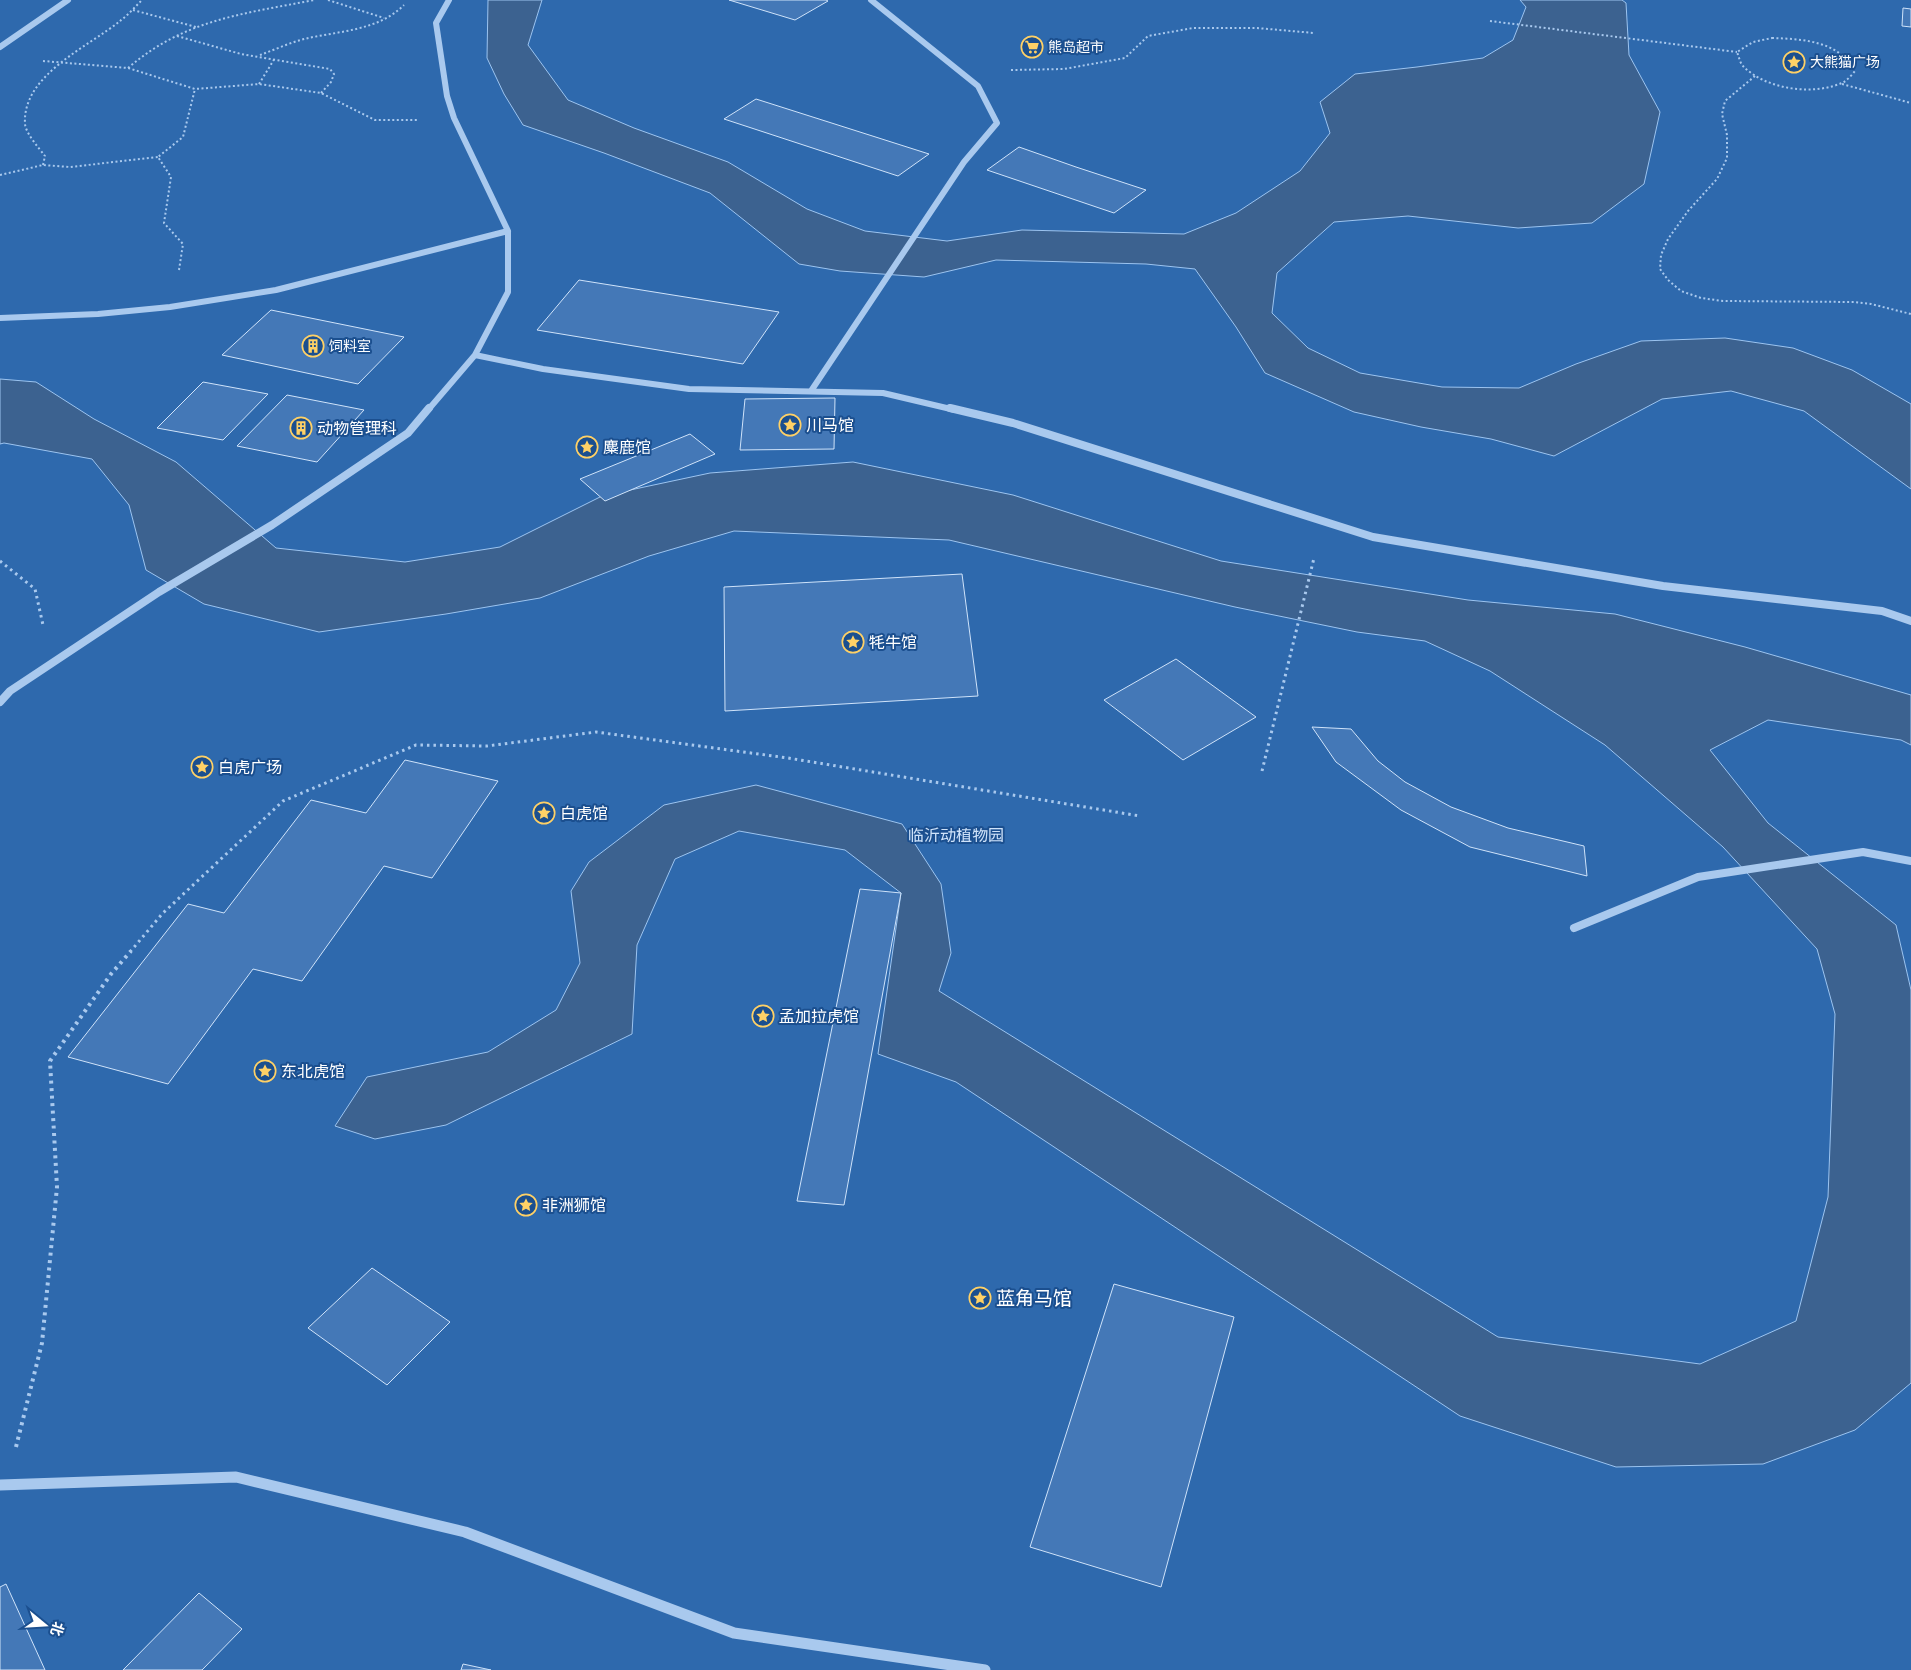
<svg xmlns="http://www.w3.org/2000/svg" width="1911" height="1670" viewBox="0 0 1911 1670" font-family="'Public Sans','Noto Sans SC',sans-serif">
<style>
.green{fill:#2e69ad}
.water{fill:#3c6290;stroke:#9cc4f0}
.building{fill:#4478b7;stroke:#cfe3fa}
.lines{fill:none;stroke-linecap:round;stroke-linejoin:round}
.path-far2{stroke:#a9c9ee;stroke-width:2;stroke-dasharray:2 2.5;stroke-linecap:butt}
.path-far1{stroke:#a9c9ee;stroke-width:3;stroke-dasharray:2.5 4;stroke-linecap:butt}
.path{stroke:#a9c9ee;stroke-width:4;stroke-dasharray:3 4.5;stroke-linecap:butt}
.minor-far2{stroke:#a9c9ee;stroke-width:6}
.minor-far1{stroke:#a9c9ee;stroke-width:8}
.minor{stroke:#a9c9ee;stroke-width:11}
.labels{text-anchor:middle;stroke-width:4;stroke-linejoin:round;paint-order:stroke}
.far-poi-label{font-size:14px;fill:#fff;stroke:#1b4f8f;text-anchor:start}
.poi-label{font-size:16px;fill:#fff;stroke:#1b4f8f;text-anchor:start}
.park-label{font-size:16px;fill:#cfe3fa;stroke:#1b4f8f}
.near-poi-label{font-size:19px;fill:#fff;stroke:#1b4f8f;text-anchor:start}
</style>
<rect width="100%" height="100%" fill="#1b4f8f"/>
<path class="green" d="M0,0h1911v1670h-1911z"/>
<path class="water" d="M488,0h54l-14,45 40,55 66,28 94,34 79,47 58,22 82,10 75,-11 162,4 52,-21 64,-42 30,-38 -10,-31 35,-28 62,-7 66,-9 30,-18 13,-33 -6,-7h102l4,3 3,52 31,57 -16,72 -52,39 -74,5 -110,-12 -74,6 -57,51 -5,40 36,35 52,25 82,14 77,1 57,-24 65,-23 84,-3 68,10 59,22 59,34v85l-107,-78 -73,-20 -69,8 -108,57 -63,-17 -70,-12 -67,-15 -89,-39 -29,-46 -41,-58 -49,-5 -150,-4 -72,17 -84,-6 -41,-7 -89,-71 -106,-40 -81,-28 -19,-31 -17,-36z
M0,379l36,3 58,37 82,43 100,86 129,14 95,-15 102,-51 108,-23 143,-11 160,33 208,66 247,39 147,14 130,33 166,48v50l-10,-5 -133,-20 -58,30 58,73 128,102 15,65v393l-56,47 -92,34 -147,3 -156,-51 -504,-334 -78,-28 23,-161 -56,-43 -106,-19 -64,28 -38,86 -5,89 -186,91 -71,14 -40,-13 32,-49 121,-25 68,-42 24,-47 -9,-72 18,-29 75,-57 92,-20 146,39 39,60 10,69 -12,38 559,346 202,27 96,-43 32,-124 7,-183 -18,-65 -94,-102 -118,-102 -115,-74 -65,-30 -68,-9 -122,-25 -286,-67 -215,-9 -85,25 -109,42 -94,16 -127,18 -115,-28 -58,-34 -17,-65 -37,-46 -88,-16 -4,1z"/>
<path class="building" d="M729,0h97l2,1 -33,19z
M1903,8l8,1v18l-9,-1z
M756,99l85,27 88,28 -31,22 -174,-57z
M1019,147l57,20 70,23 -32,23 -127,-43z
M579,280l200,32 -36,52 -206,-34z
M271,310l133,27 -46,47 -136,-29z
M203,382l65,12 -45,46 -66,-12z
M287,395l77,15 -47,52 -80,-16z
M835,398l-1,51 -94,1 5,-51z
M690,434l25,20 -110,47 -25,-22z
M962,574l16,122 -253,15 -1,-124z
M1176,659l80,58 -73,43 -79,-60z
M1312,727l39,2 27,32 27,21 46,25 57,21 76,18 3,30 -117,-29 -69,-37 -65,-48z
M405,760l93,21 -66,97 -48,-12 -82,115 -49,-12 -85,115 -100,-27 120,-153 36,9 87,-113 55,13z
M860,889l41,4 -57,312 -47,-4z
M372,1268l78,54 -63,63 -79,-57z
M1114,1284l120,33 -73,270 -131,-40z
M6,1584l39,86h-45v-83z
M199,1593l43,36 -40,41h-79z
M463,1664l28,6h-30z"/>
<g class="lines">
<path class="path-far2" d="M328,0l56,18
M133,10l63,17
M1490,21l247,31
M177,36l64,18 89,15 4,5 -3,8 -10,11
M1772,38c31,1 67,3 83,33 -3,4 -7,8 -11,11 -29,14 -78,8 -101,-16 -3,-3 -4,-9 -6,-14l16,-10z
M260,55c14,-5 29,-12 44,-16 34,-8 74,-8 100,-34
M43,61l85,7 67,21 64,-5 62,9 54,27h43
M128,68c57,-49 115,-54 186,-68
M1011,70l53,-1 61,-11 23,-22 45,-8h64l57,5
M1755,76l-30,25 -3,13 5,21v23l-10,21 -29,32 -20,28 -7,16 -1,14 8,11 13,11 20,7 22,3 131,1 17,2 40,10
M259,84l16,-26
M1842,84l69,19
M43,165l2,-9c-6,-8 -19,-22 -20,-32 -3,-49 63,-77 95,-103 8,-6 15,-14 22,-21
M0,175l43,-10 27,2 88,-10
M179,270l4,-26 -19,-21 7,-46 -13,-20 25,-20 12,-48"/>
<path class="path-far1" d="M0,561l35,28 8,36
M1262,771l52,-213
M130,952l32,-38 121,-113 133,-56 71,1 109,-14 192,26 352,58"/>
<path class="path" d="M16,1447l26,-104 15,-156 -7,-126 61,-87 20,-23"/>
<path class="minor-far2" d="M449,0l-13,23 11,73 7,22 54,113
M0,47l68,-47
M0,318l98,-4 72,-7 106,-17 232,-59v61l-33,63 -47,55
M475,355l68,14 146,20 194,4 72,17
M811,391l153,-229 33,-39 -19,-37 -107,-86"/>
<path class="minor-far1" d="M950,408l63,15 360,114 290,49 219,25 29,10
M0,702l10,-11 149,-99 113,-67 136,-92 21,-25
M1574,928l124,-51 165,-25 48,9"/>
<path class="minor" d="M0,1485l236,-8 229,55 269,101 251,37"/>
</g>
<defs>
<g id="supermarket-ring" transform="scale(1.125)"><circle r="9.5" fill="#1b4f8f" stroke="#ffd166" stroke-width="1.5"/><path d="M-6-5.5h2.5l.6 2H6L4.5 2H-2.5L-4.4-4H-6ZM-1.5 3.2a1.3 1.3 0 1 0 .1 0ZM3 3.2a1.3 1.3 0 1 0 .1 0Z" fill="#ffd166"/></g>
<g id="sight-ring" transform="scale(1.125)"><circle r="9.5" fill="#1b4f8f" stroke="#ffd166" stroke-width="1.5"/><path d="M0-6L1.8-2.2L6-1.7L2.9 1.2L3.7 5.4L0 3.3L-3.7 5.4L-2.9 1.2L-6-1.7L-1.8-2.2Z" fill="#ffd166"/></g>
<g id="building-ring" transform="scale(1.125)"><circle r="9.5" fill="#1b4f8f" stroke="#ffd166" stroke-width="1.5"/><path d="M-4-6H4V6H1V3H-1V6H-4ZM-2.5-4.3h1.7v1.8h-1.7ZM.8-4.3h1.7v1.8H.8ZM-2.5-1h1.7V.8h-1.7ZM.8-1h1.7V.8H.8Z" fill="#ffd166"/></g>
</defs>
<g fill-rule="evenodd">
<use href="#supermarket-ring" x="1032" y="47"/>
<use href="#sight-ring" x="1794" y="62"/>
<use href="#building-ring" x="313" y="346"/>
<use href="#sight-ring" x="790" y="425"/>
<use href="#building-ring" x="301" y="428"/>
<use href="#sight-ring" x="587" y="447"/>
<use href="#sight-ring" x="853" y="642"/>
<use href="#sight-ring" x="202" y="767"/>
<use href="#sight-ring" x="544" y="813"/>
<use href="#sight-ring" x="763" y="1016"/>
<use href="#sight-ring" x="265" y="1071"/>
<use href="#sight-ring" x="526" y="1205"/>
<use href="#sight-ring" x="980" y="1298"/>
</g>
<g class="labels">
<g class="far-poi-label">
<text x="1048" y="52">熊岛超市</text>
<text x="1810" y="67">大熊猫广场</text>
<text x="329" y="351">饲料室</text>
</g>
<g class="poi-label">
<text x="806" y="431">川马馆</text>
<text x="317" y="434">动物管理科</text>
<text x="603" y="453">麋鹿馆</text>
<text x="869" y="648">牦牛馆</text>
<text x="218" y="773">白虎广场</text>
<text x="560" y="819">白虎馆</text>
<text x="779" y="1022">孟加拉虎馆</text>
<text x="281" y="1077">东北虎馆</text>
<text x="542" y="1211">非洲狮馆</text>
</g>
<g class="park-label">
<text x="956" y="841">临沂动植物园</text>
</g>
<g class="near-poi-label">
<text x="996" y="1305">蓝角马馆</text>
</g>
</g>
<g transform="translate(45 1625) rotate(108)" stroke="#1b4f8f" stroke-width="4" paint-order="stroke">
<path d="M0-4L9 19L0 12L-9 19Z" fill="#ffffff"/>
<text y="-8" font-size="14" font-weight="bold" text-anchor="middle" fill="#ffffff">北</text>
</g>
</svg>
